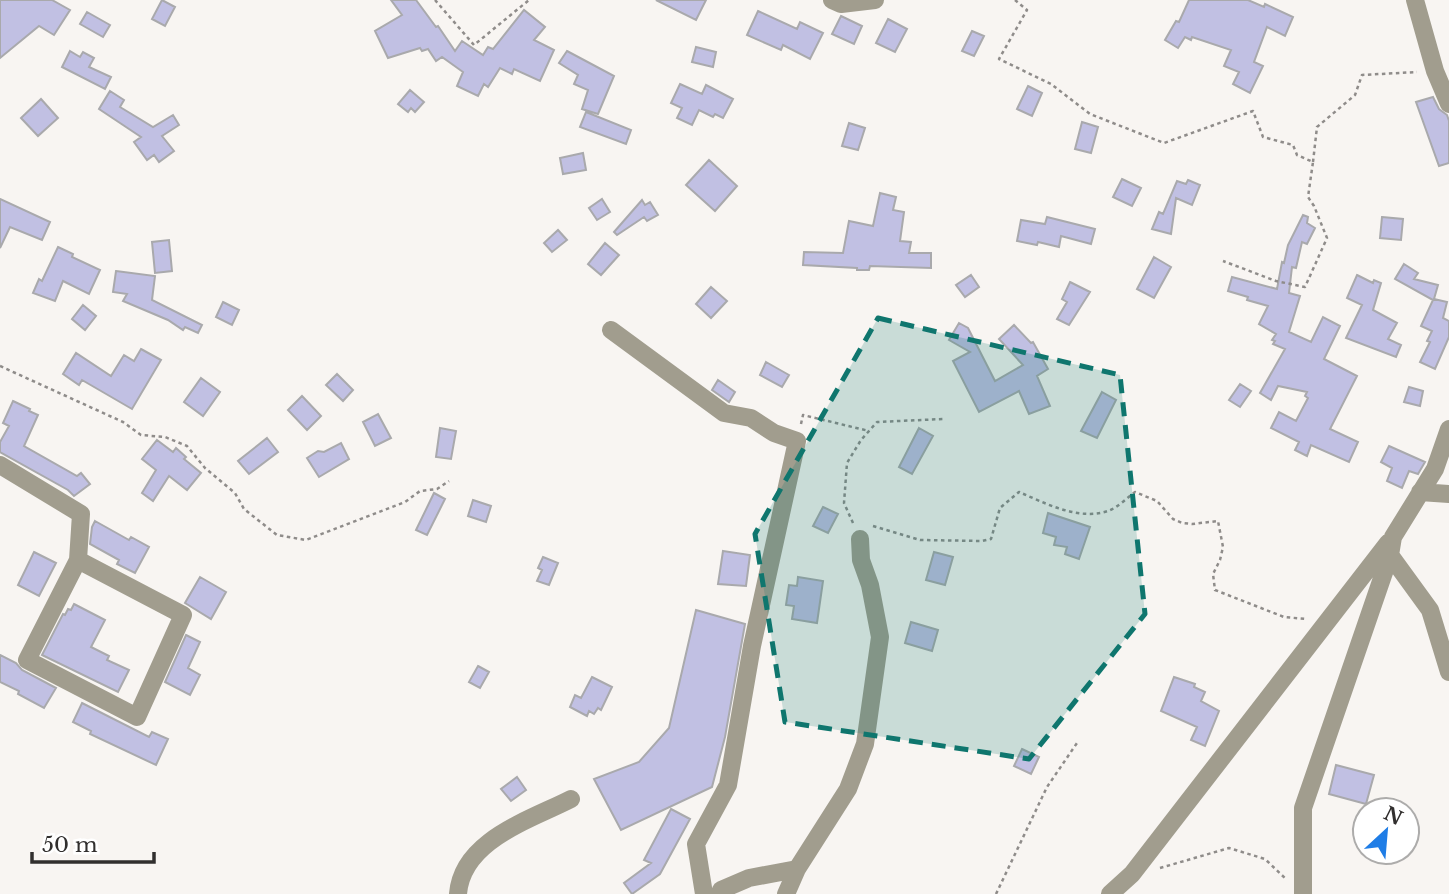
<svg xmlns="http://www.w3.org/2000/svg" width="1449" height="894" viewBox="0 0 1449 894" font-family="'Libre Baskerville',serif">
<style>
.building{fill:#c1c0e3;stroke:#a9a9ac;stroke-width:2}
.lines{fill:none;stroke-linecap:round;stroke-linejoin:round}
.path{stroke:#8f8c8a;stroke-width:2.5;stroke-dasharray:3.5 3.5;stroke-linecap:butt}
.minor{stroke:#a19d8e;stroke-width:18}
.marked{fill:#0f766e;fill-opacity:0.2;stroke:#0f766e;stroke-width:5;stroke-dasharray:14 9;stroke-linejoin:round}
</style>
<rect width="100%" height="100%" fill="#f8f5f2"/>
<path class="building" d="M0,0h52l18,10 -16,25 -15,-9 -39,32z
M162,0l13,7 -10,19 -13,-7z
M391,0h25l20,27 2,-1 17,25 7,-10 21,14 5,-8 5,2 31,-39 21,17 -11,13 20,10 -14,31 -26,-12 -2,5 -12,-6 -12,19 -4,-3 -6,12 -21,-10 6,-14 -21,-15 -6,4 -8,-12 -6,2 -2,-3 -32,10 -13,-27 27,-16z
M656,0h50l-10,20z
M1189,0h59l16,7 1,-3 28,13 -8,19 -18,-9 -13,35 9,4 -13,27 -17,-9 6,-12 -15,-6 7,-16 -39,-13 -1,3 -6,-3 -7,11 -13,-8 11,-19 3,1z
M758,11l39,18 3,-7 23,11 -13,26 -27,-14 -2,5 -34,-15z
M87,12l23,13 -7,12 -23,-13z
M841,16l21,10 -8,18 -22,-10z
M888,19l19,10 -12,23 -19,-9z
M972,31l12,5 -10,20 -12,-5z
M696,47l20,5 -3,15 -21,-5z
M70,51l10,6 3,-5 11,6 -5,9 22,10 -6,12 -43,-22z
M567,51l47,25 -16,38 -16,-5 6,-19 -14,-6 4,-9 -19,-12z
M680,84l22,10 4,-9 27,14 -10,19 -8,-4 -2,3 -14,-7 -7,15 -15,-7 5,-10 -11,-5z
M1028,86l14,7 -10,23 -15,-7z
M410,90l14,12 -9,10 -4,-4 -3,4 -10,-8z
M110,91l14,9 -4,7 33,20 20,-12 6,10 -17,11 12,15 -15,11 -5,-7 -7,5 -13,-18 7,-5 -42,-28z
M1433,97l6,12 8,6 2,6v42l-10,3 -23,-64z
M41,99l17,19 -20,18 -17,-18z
M586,112l45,18 -5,14 -46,-17z
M1082,122l16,5 -7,26 -16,-4z
M849,123l16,5 -7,22 -16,-4z
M583,153l3,17 -23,4 -3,-16z
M709,160l28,26 -22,25 -29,-26z
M1122,179l19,9 -9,18 -19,-9z
M1188,180l12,5 -8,20 -16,-7 -5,36 -19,-5 7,-17 4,2 14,-33 9,3z
M880,193l16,4 -3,13 11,2 -4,29 11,1 -2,11h22v15l-61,-2 -1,4h-12v-2l-54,-3 1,-13 39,1 6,-32 24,5z
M0,199l50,23 -8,18 -32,-13 -10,21z
M602,199l8,13 -13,8 -8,-12z
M642,200l3,5 5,-3 8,13 -11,6 -3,-4 -27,18 -3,-3z
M1303,215l5,2 -1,6 8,5 -8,16 -5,-2 -6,26 -4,-1 -3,26 11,3 -11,36 22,10 12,-25 17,9 -16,33 33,17 -27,53 28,13 -9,20 -38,-17 -4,11 -12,-6 4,-8 -28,-14 8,-16 17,9 12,-23 -3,-2 2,-4 -29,-6 -7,14 -11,-7 25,-44 -12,-5 2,-3 -3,-1 4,-6 -17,-10 9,-18 -21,-6 1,-3 -20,-6 4,-14 45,12 5,-27 2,1 4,-18z
M1047,217l48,12 -4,15 -30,-8 -2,11 -21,-5 -1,3 -20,-4 4,-21 24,4z
M1382,217l21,2 -2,21 -21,-2z
M558,230l9,10 -15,12 -8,-9z
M169,240l3,31 -17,2 -3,-31z
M605,243l14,12 -18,20 -13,-11z
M58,247l15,7 -1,3 28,13 -11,24 -26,-13 -8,20 -22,-8 6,-14 3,2z
M1154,257l17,10 -17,31 -17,-9z
M1404,264l14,9 -4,6 24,6 -4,14 13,3 -4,16 6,3v16l-14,32 -15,-7 10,-20 -3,-1 5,-10 -11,-5 12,-26 -38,-21z
M116,271l39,5 -3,24 50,25 -4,8 -13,-6 -2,3 -15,-10 -45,-19 4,-7 -14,-2z
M971,275l8,12 -14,10 -9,-12z
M1357,275l16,8 1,-3 7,3 -8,27 24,13 -9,16 13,6 -5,12 -50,-19 16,-33 -15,-7z
M1070,282l20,10 -21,33 -12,-6 10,-17 -5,-3z
M711,287l16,14 -16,17 -15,-14z
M223,302l16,8 -7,15 -16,-8z
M83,305l13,11 -11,14 -13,-11z
M959,323l9,5 27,53 28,-16 -24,-26 15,-14 17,18 2,-1 15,27 -11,7 13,30 -21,8 -10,-23 -40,21 -26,-51 17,-9 -21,-12z
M141,349l20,11 -29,49 -50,-29 -3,5 -16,-11 13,-21 35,23 13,-21 10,6z
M766,362l23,13 -7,12 -22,-12z
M337,374l16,16 -10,11 -17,-16z
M201,378l19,14 -17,24 -19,-14z
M718,380l17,12 -6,10 -17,-12z
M1240,384l11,7 -11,16 -11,-7z
M1409,387l14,4 -3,15 -16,-4z
M1102,392l14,8 -19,38 -16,-7z
M302,396l19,20 -14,14 -19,-20z
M13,401l17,8 -1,2 9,4 -14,31 53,30 4,-3 9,11 -16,12 -6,-6 -68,-38v-10l9,-16 -6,-3z
M378,414l13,24 -16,8 -12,-24z
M440,428l16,3 -5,28 -15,-2z
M919,428l14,8 -21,38 -13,-7z
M267,438l11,14 -29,22 -11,-13z
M157,440l16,12 3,-4 10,9 -2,2 17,14 -14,17 -18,-14 -16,25 -11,-8 14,-23 -14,-11z
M341,443l8,16 -30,18 -12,-19 11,-7 6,1z
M1389,446l36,16 -7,12 -9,-3 -7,17 -15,-7 5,-13 -11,-6z
M434,493l11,6 -18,36 -11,-5z
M473,500l18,6 -5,16 -18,-6z
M823,507l15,7 -10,19 -15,-7z
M1048,513l42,14 -11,32 -14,-5 2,-7 -13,-2 2,-8 -13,-4z
M95,521l34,19 2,-3 18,10 -14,26 -18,-9 2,-4 -29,-16 2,-17z
M723,551l27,4 -4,31 -28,-2z
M34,552l22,11 -17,33 -21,-11z
M934,552l19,5 -8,28 -19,-5z
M543,557l15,6 -9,22 -12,-4 5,-11 -4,-2z
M200,577l26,15 -15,27 -26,-16z
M798,577l25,4 -6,42 -25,-4 2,-13 -8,-1 3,-20 8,1z
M74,604l31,16 -14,27 18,9 -2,4 22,10 -11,22 -76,-37 21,-41 2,1 3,-6 3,1z
M696,610l49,14 -20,113 -13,50 -91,43 -27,-51 45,-17 30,-34z
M911,622l27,8 -6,21 -27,-8z
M186,635l14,7 -12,26 12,7 -10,20 -25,-13z
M0,655l16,8 6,7 34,18 -12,20 -26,-14 1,-3 -19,-9z
M478,666l11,6 -9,16 -11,-6z
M592,677l20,10 -11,23 -3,-2 -4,6 -5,-3 -2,5 -17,-9 5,-12 6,3z
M1174,677l21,7 -1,3 11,5 -4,9 18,10 -14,35 -14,-6 6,-13 -36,-16z
M82,703l67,34 3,-5 16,7 -12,26 -66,-31 1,-3 -18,-9z
M1022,749l17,8 -8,17 -17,-8z
M1336,765l38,10 -8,29 -37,-10z
M517,777l9,13 -15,11 -10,-12z
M671,809l19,10 -30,55 -28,20 -8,-11 27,-20 -7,-3z"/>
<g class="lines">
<path class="path" d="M435,0l39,45 55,-45
M1015,0l12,10 -28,49 52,25 39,30 74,29 89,-32 10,26 30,8 4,10 16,7 -5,35 6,9 13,32 -22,49 -29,-6 -53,-20
M1313,162l4,-35 38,-32 7,-20 55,-3
M0,366l123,56 18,13 24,2 22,9 18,22 30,25 9,16 33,26 29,5 99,-38 15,-11 17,-2 12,-8
M801,424l2,-9 66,16
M853,523l-9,-20 3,-40 14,-23 16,-18 66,-3
M873,526l47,14 62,1 9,-2 9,-31 19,-16c26,11 59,29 89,19 9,-3 19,-13 27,-19l22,9 16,18 9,4 10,1 26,-3 5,26 -3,13 -7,14 2,16 69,27 22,2
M1160,868l69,-20 36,11 22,21
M996,894l51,-107 30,-44"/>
<path class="minor" d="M832,0l9,4 34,-4
M1415,0l20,71 14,33
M611,330l113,83 27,5 23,15 23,8 -45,205 -24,139 -32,59 8,50
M0,465l81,49 -3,46 -51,100 110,57 46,-102 -105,-55
M1420,492l29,2
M1390,555l40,55 19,62
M721,890l28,-12 48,-9 51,-80 17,-45 15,-107 -10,-52 -9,-25 -1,-21
M458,894c4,-54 72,-74 113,-95
M786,894l11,-25
M1110,894l22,-20 256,-331
M1303,894v-86l87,-253 3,-18 42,-68 14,-40"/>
</g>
<path class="marked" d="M878,318l242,57 25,239 -116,145 -244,-37 -30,-188z"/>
<g transform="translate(1386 831) rotate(26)"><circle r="33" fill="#ffffff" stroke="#adacab" stroke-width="2"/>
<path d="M0-5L12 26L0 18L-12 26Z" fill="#1f7de6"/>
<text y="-10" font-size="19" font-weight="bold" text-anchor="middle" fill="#312f2e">N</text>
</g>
<path d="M32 852v10h122v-10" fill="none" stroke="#312f2e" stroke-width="3.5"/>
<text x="42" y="852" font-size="21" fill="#312f2e" stroke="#ffffff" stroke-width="5" paint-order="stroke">50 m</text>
</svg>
